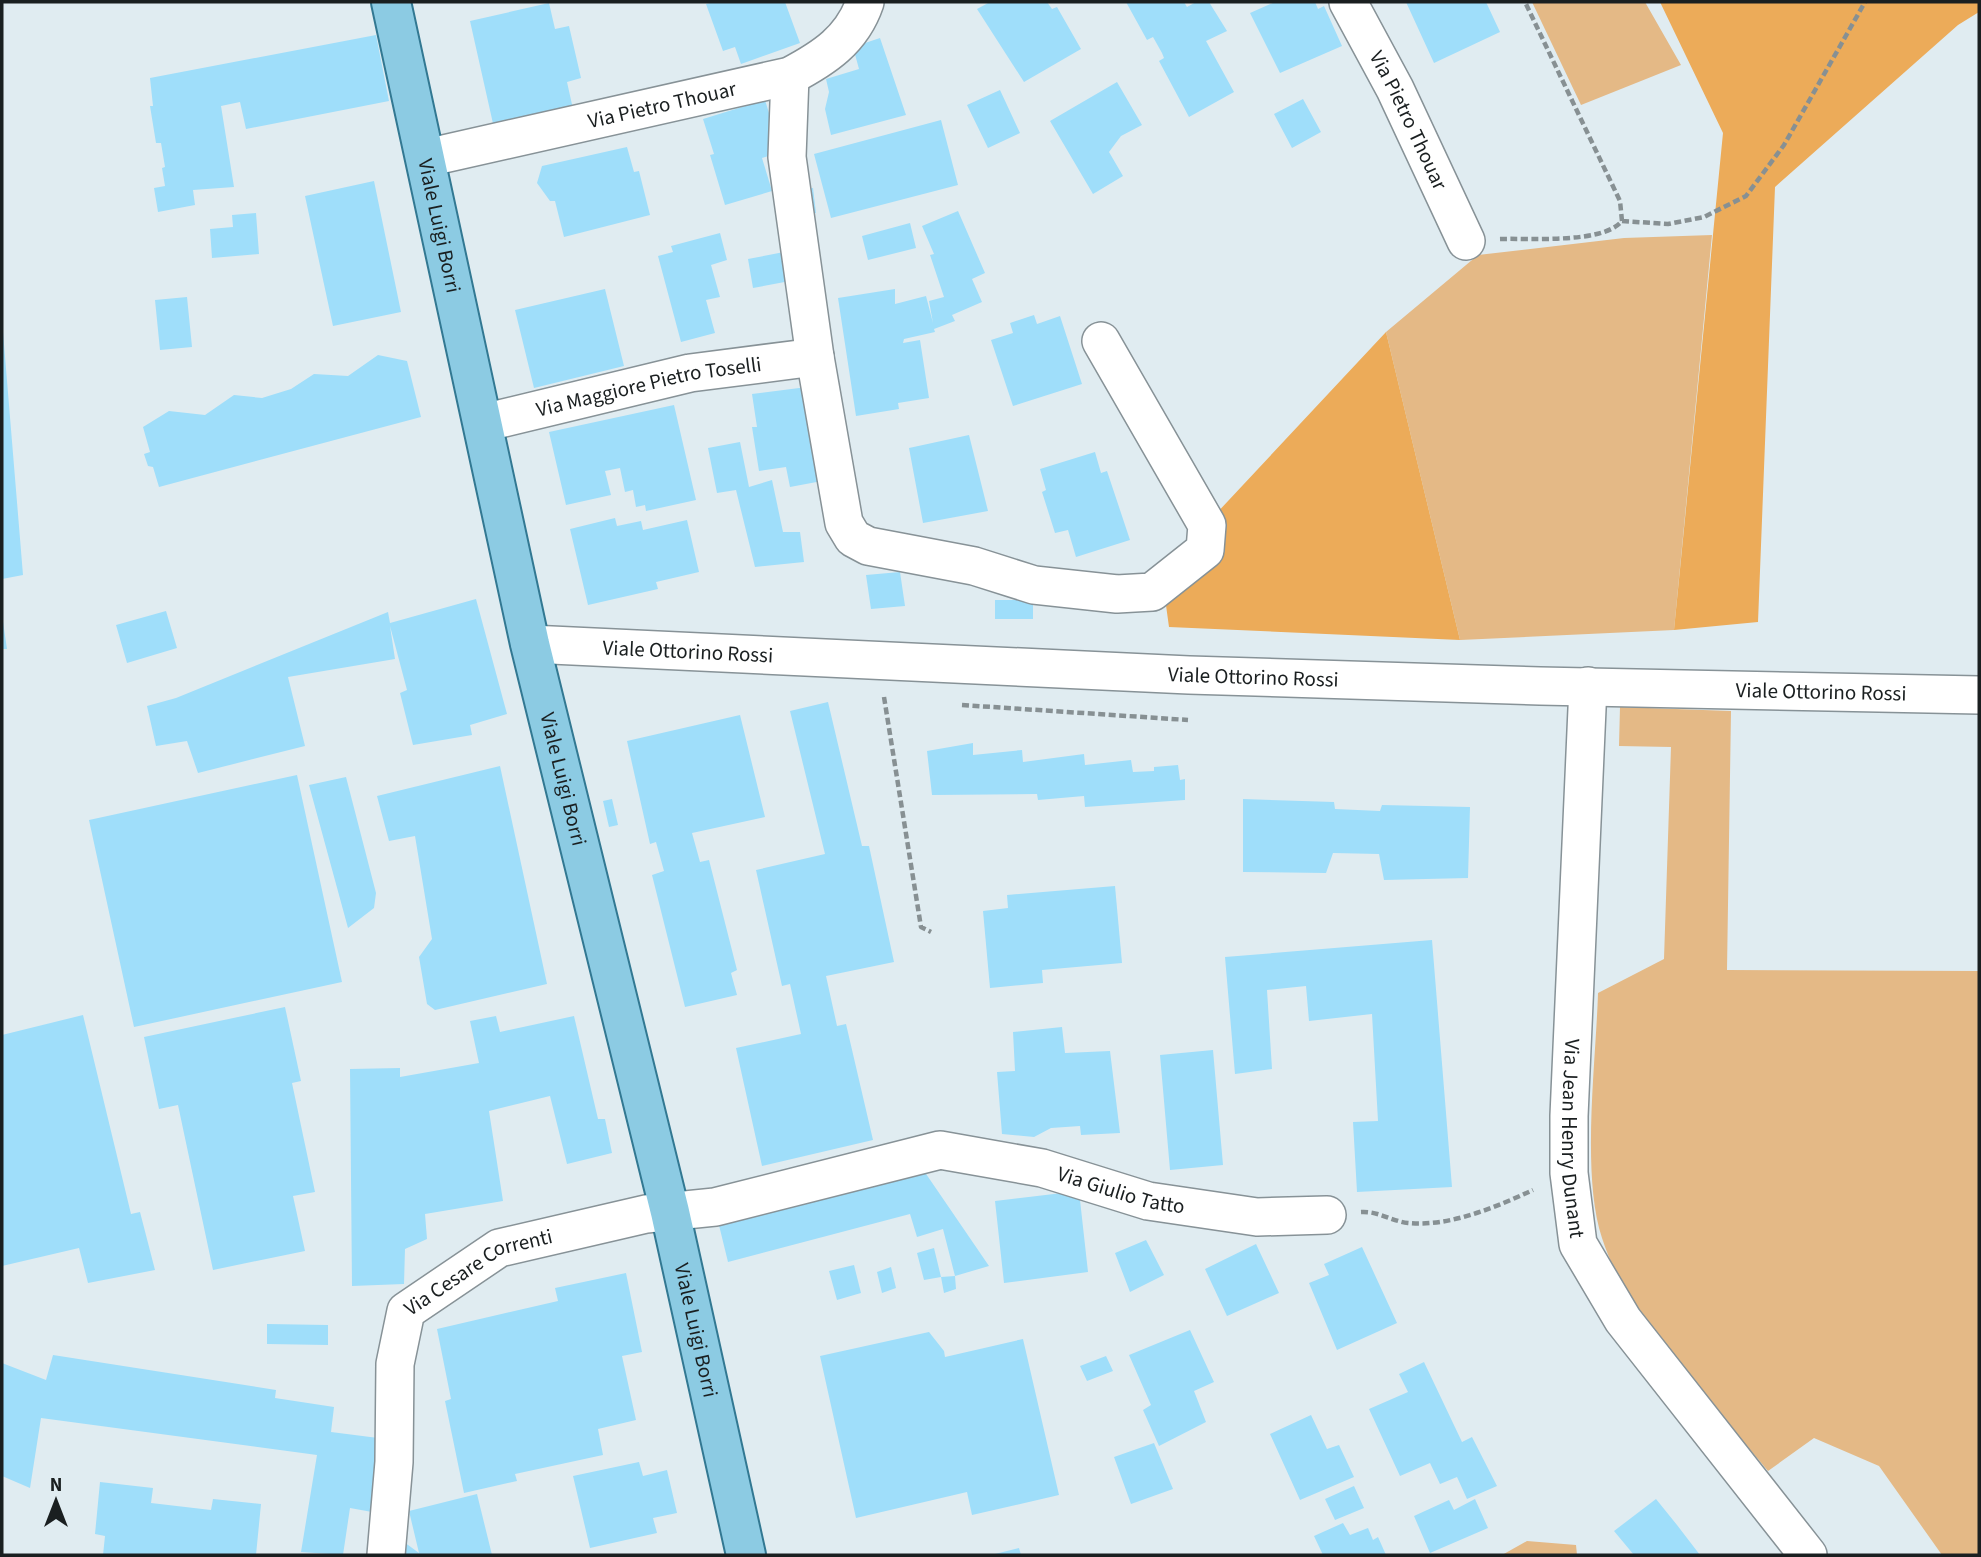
<svg xmlns="http://www.w3.org/2000/svg" width="1981" height="1557" viewBox="0 0 1981 1557" font-family="'Source Sans 3',sans-serif">
<style>
.green{fill:#e4b986}
.forest{fill:#ecab59}
.building{fill:#9fdefa}
.lines{fill:none;stroke-linecap:round;stroke-linejoin:round}
.minor-casing{stroke:#879297;stroke-width:40}
.major-casing{stroke:#327892;stroke-width:42}
.path{stroke:#879093;stroke-width:4.5;stroke-dasharray:7 3.5;stroke-linecap:butt}
.minor{stroke:#fff;stroke-width:37}
.major{stroke:#8ccbe3;stroke-width:38}
.labels{text-anchor:middle;stroke-width:7;stroke-linejoin:round;paint-order:stroke}
.street-label{font-size:21px;fill:#1a1f20;stroke:#e0ecf1}
</style>
<rect width="100%" height="100%" fill="#e0ecf1"/>
<path class="green" d="M1532,2h113l36,63 -100,40z
M1712,235l-38,395 -214,10 -74,-308 92,-77 146,-17z
M1620,707l111,4 -4,259 252,1v584h-37l-63,-89 -65,-28 -46,33c-57,-69 -139,-148 -166,-233 -21,-64 -6,-176 -4,-245l66,-34 7,-212 -52,-1z
M1527,1541l49,4 1,10h-75z"/>
<path class="forest" d="M1660,2h319v10l-21,13 -183,162 -17,435 -84,8 49,-497z
M1386,332l74,308 -291,-13 -4,-29 49,-82z"/>
<path class="building" d="M714,2h71l15,41 -59,21 -6,-17 -12,4 -17,-47z
M990,2h57l5,7 5,-2 24,42 -57,33 -47,-73z
M1126,2h58l3,5 9,-5h13l18,29 -21,10 28,51 -45,25 -30,-56 5,-3 -2,-5 -9,-16 -6,3z
M1275,2h40l3,7 6,-3 18,40 -62,27 -30,-60z
M1406,2h80l14,30 -66,31z
M549,3l6,26 14,-3 12,52 -14,4 6,27 -79,19 -24,-107z
M376,35l13,66 -143,28 -6,-27 -19,4 13,81 -41,3 2,15 -37,7 -4,-24 11,-2 -3,-18 3,-1 -4,-24h-5l-6,-37h3l-3,-28z
M880,38l26,77 -75,20 -6,-26 4,-17 -3,-13 33,-10 -6,-22z
M1117,82l25,43 -21,11 -12,16 14,24 -30,18 -43,-73z
M1000,90l20,43 -32,15 -21,-43z
M1303,99l18,33 -29,16 -18,-34z
M765,100l16,52 -19,6 10,33 -47,14 -15,-50 4,-1 -11,-35z
M941,120l17,65 -127,33 -17,-64z
M627,147l7,25 5,-1 11,44 -86,22 -9,-36h-5l-13,-18 5,-17z
M374,181l27,131 -68,14 -28,-130z
M813,188l3,25 -17,2 -3,-25z
M958,211l27,62 -13,6 10,23 -30,13 3,6 -21,8 1,3 -31,7 -1,4 17,-3 9,58 -31,5 1,6 -43,7 -18,-118 57,-9v15l31,-8 7,27 -4,-22 15,-4 -14,-42 4,-1 -12,-28z
M256,213l3,41 -47,4 -2,-29 23,-2 -1,-12z
M910,223l6,25 -48,12 -6,-24z
M720,233l7,27 -16,5 9,32 -14,3 9,33 -34,9 -23,-86 15,-4 -2,-6z
M784,252l6,29 -37,7 -5,-29z
M605,289l19,77 -90,22 -19,-78z
M187,297l5,50 -32,3 -5,-50z
M1034,315l3,9 23,-8 22,68 -69,22 -22,-66 22,-7 -3,-10z
M2,320l21,255 -21,4z
M378,355l29,6 14,56 -262,70 -6,-20 -5,-1 -4,-12 6,-2 -7,-25 26,-16 36,4 29,-20 28,3 29,-9 23,-15 34,2z
M807,387l15,94 -32,6 -4,-20 -27,4 -7,-44h5l-5,-33z
M674,405l22,95 -50,11 -1,-6 -9,2 -3,-17 -8,2 -5,-24 -15,3 6,24 -45,10 -17,-73z
M969,435l19,76 -65,12 -14,-75z
M740,442l9,45 23,-7 11,52h17l4,30 -49,5 -19,-77 -19,3 -9,-45z
M1095,452l6,21 6,-2 23,69 -54,17 -8,-27 -13,3 -13,-41 4,-2 -6,-21z
M615,518l2,8 24,-5 2,9 44,-10 12,52 -43,10 2,7 -70,16 -18,-76z
M900,572l5,34 -34,3 -5,-34z
M476,599l31,115 -37,11 2,10 -59,10 -13,-52 7,-3 -17,-64 5,33 -107,18 17,69 -107,27 -11,-32 -31,5 -9,-40 29,-8 212,-86 2,11z
M995,600h38v19h-38z
M166,611l11,37 -50,15 -11,-38z
M2,615l5,34h-5z
M828,702l34,144h7l25,116 -68,14 11,50 9,-2 27,116 -111,26 -26,-118 65,-14 -11,-50 -8,2 -26,-116 69,-16 -35,-143z
M740,715l25,102 -73,16 8,29 9,-2 28,110 -6,3 6,22 -52,12 -33,-132 12,-4 -8,-29 -6,2 -23,-103z
M973,743v12l49,-5 1,12 61,-8 1,11 46,-5 2,12 21,-1v-4l24,-2 2,15 5,-1v21l-100,7 -1,-11 -46,4 -1,-6 -105,1 -5,-44z
M500,766l47,218 -112,26 -8,-6 -8,-47 13,-18 -17,-103 -26,5 -12,-45z
M297,775l45,207 -208,45 -45,-207z
M346,777l30,116 -2,15 -26,20 -39,-143z
M612,799l6,26 -9,2 -6,-26z
M1243,799l91,3 1,7 45,2 2,-6 88,2 -2,71 -84,2 -5,-26 -46,-1 -7,20 -83,-1z
M1115,886l7,77 -80,7 1,13 -53,5 -7,-77 25,-3 -1,-13z
M1432,940l20,247 -95,5 -4,-70 25,-1 -6,-107 -63,7 -3,-35 -39,4 5,79 -37,5 -10,-117z
M285,1007l16,74 -9,2 23,109 -22,4 12,55 -92,19 -35,-165 -19,4 -15,-72z
M83,1015l48,199 9,-2 15,58 -67,13 -9,-35 -77,18v-231z
M496,1016l4,16 74,-16 24,103h7l7,34 -45,11 -17,-68 -61,15 14,90 -78,13 2,25 -22,10 -1,35 -52,2 -2,-217 50,-1v9l79,-14 -9,-42z
M1062,1027l3,26 45,-2 10,82 -39,2 -1,-9 -29,2 -17,9 -32,-3 -5,-62 18,-1 -2,-39z
M1213,1050l10,115 -53,5 -10,-115z
M922,1168l67,98 -34,10 1,13 -12,4 -3,-16 14,-1 -12,-47 -26,8 -7,-23 -182,48 -11,-45z
M1079,1191l9,81 -84,11 -9,-82z
M1146,1240l18,35 -34,17 -15,-39z
M1256,1244l23,49 -52,23 -22,-47z
M1362,1247l35,76 -60,27 -28,-67 20,-8 -5,-11z
M934,1248l7,29 -17,3 -7,-27z
M854,1265l7,28 -24,7 -8,-29z
M891,1267l5,21 -14,5 -5,-21z
M626,1273l16,79 -20,4 14,64 -38,9 5,26 -88,19 2,7 -53,12 -19,-92 6,-2 -14,-70 121,-28 -3,-13z
M267,1324l61,1v20l-61,-1z
M1190,1330l24,52 -20,9 12,31 -47,24 -16,-36 8,-5 -22,-50z
M929,1332l15,19 1,6 78,-18 36,156 -87,20 -5,-23 -111,26 -36,-162z
M53,1355l223,35 -1,8 59,9 -3,25 55,7 -3,75 -33,-6 -7,47 -42,-3 16,-97 -276,-37 -11,70 -28,-12v-113l44,17z
M1106,1356l7,15 -26,10 -7,-15z
M1424,1362l38,80 10,-5 25,49 -30,13 -10,-22 -17,7 -10,-21 -30,13 -31,-67 39,-17 -9,-18z
M1311,1415l16,34 12,-4 15,32 -54,23 -30,-66z
M1154,1443l19,46 -42,15 -17,-47z
M639,1462l4,14 24,-6 10,43 -24,5 4,15 -67,15 -17,-72z
M100,1482l53,6 -2,15 60,7 2,-11 48,5 -5,51h-153l2,-19 -10,-2z
M1354,1486l10,22 -29,12 -10,-21z
M477,1494l15,61h-100l12,-13 15,11 -10,-42z
M1475,1499l13,29 -58,25 -16,-37 35,-16 5,10z
M1656,1499l21,26 23,30h-66l-20,-24z
M1343,1523l7,12 18,-7 5,12 5,-3 8,18h-63l-9,-19z
M1019,1548l2,7h-26v-1z"/>
<g class="lines">
<g class="minor-casing">
<g id="minor">
<path id="s1" d="M1348,2l47,87 71,152"/>
<path d="M790,76l-3,81 28,200 29,166 9,15 15,8 106,20 60,19 83,9 35,-2 53,-42 2,-25 -106,-184"/>
<path id="s2" d="M426,158l364,-82c34,-18 62,-36 75,-74"/>
<path id="s3" d="M483,423l207,-50 125,-16"/>
<path id="s4" d="M530,644l659,31 351,11 439,9"/>
<path id="s5" d="M1588,686l-19,430v57l9,71 45,76 185,235"/>
<path id="s6" d="M386,1555l8,-93 1,-98 11,-53 93,-63 147,-34 69,-7 225,-57 102,18 106,33 109,16 70,-2"/>
</g>
</g>
<g class="major-casing">
<g id="major">
<path id="s7" d="M391,2l139,642 140,568 76,343"/>
</g>
</g>
<path class="path" d="M1622,221l46,3 36,-7 42,-21 38,-51 81,-143
M1500,239c30,-1 103,5 122,-18l-2,-20 -95,-199
M884,697l37,230 10,5
M962,705l226,15
M1361,1212c18,-1 30,9 47,11 42,4 88,-16 125,-33"/>
<use href="#minor" class="minor"/>
<use href="#major" class="major"/>
</g>
<g class="labels">
<g class="street-label">
<text dy="7" stroke="none"><textPath href="#s2" startOffset="242">Via Pietro Thouar</textPath></text>
<text dy="7" stroke="none"><textPath href="#s1" startOffset="133">Via Pietro Thouar</textPath></text>
<text dy="7" stroke="none"><textPath href="#s7" startOffset="229">Viale Luigi Borri</textPath></text>
<text dy="7" stroke="none"><textPath href="#s3" startOffset="170">Via Maggiore Pietro Toselli</textPath></text>
<text dy="7" stroke="none"><textPath href="#s4" startOffset="158">Viale Ottorino Rossi</textPath></text>
<text dy="7" stroke="none"><textPath href="#s4" startOffset="724">Viale Ottorino Rossi</textPath></text>
<text dy="7" stroke="none"><textPath href="#s4" startOffset="1292">Viale Ottorino Rossi</textPath></text>
<text dy="7" stroke="none"><textPath href="#s7" startOffset="796">Viale Luigi Borri</textPath></text>
<text dy="7" stroke="none"><textPath href="#s5" startOffset="453">Via Jean Henry Dunant</textPath></text>
<text dy="7" stroke="none"><textPath href="#s6" startOffset="996">Via Giulio Tatto</textPath></text>
<text dy="7" stroke="none"><textPath href="#s6" startOffset="329">Via Cesare Correnti</textPath></text>
<text dy="7" stroke="none"><textPath href="#s7" startOffset="1363">Viale Luigi Borri</textPath></text>
</g>
</g>
<rect width="1981" height="1557" fill="none" stroke="#1a1f20" stroke-width="7"/>
<g transform="translate(56 1501)" stroke="#e0ecf1" stroke-width="5" paint-order="stroke">
<path d="M0-5L12 26L0 18L-12 26Z" fill="#1a1f20"/>
<text y="-10" font-size="19" font-weight="bold" text-anchor="middle" fill="#1a1f20">N</text>
</g>
</svg>
